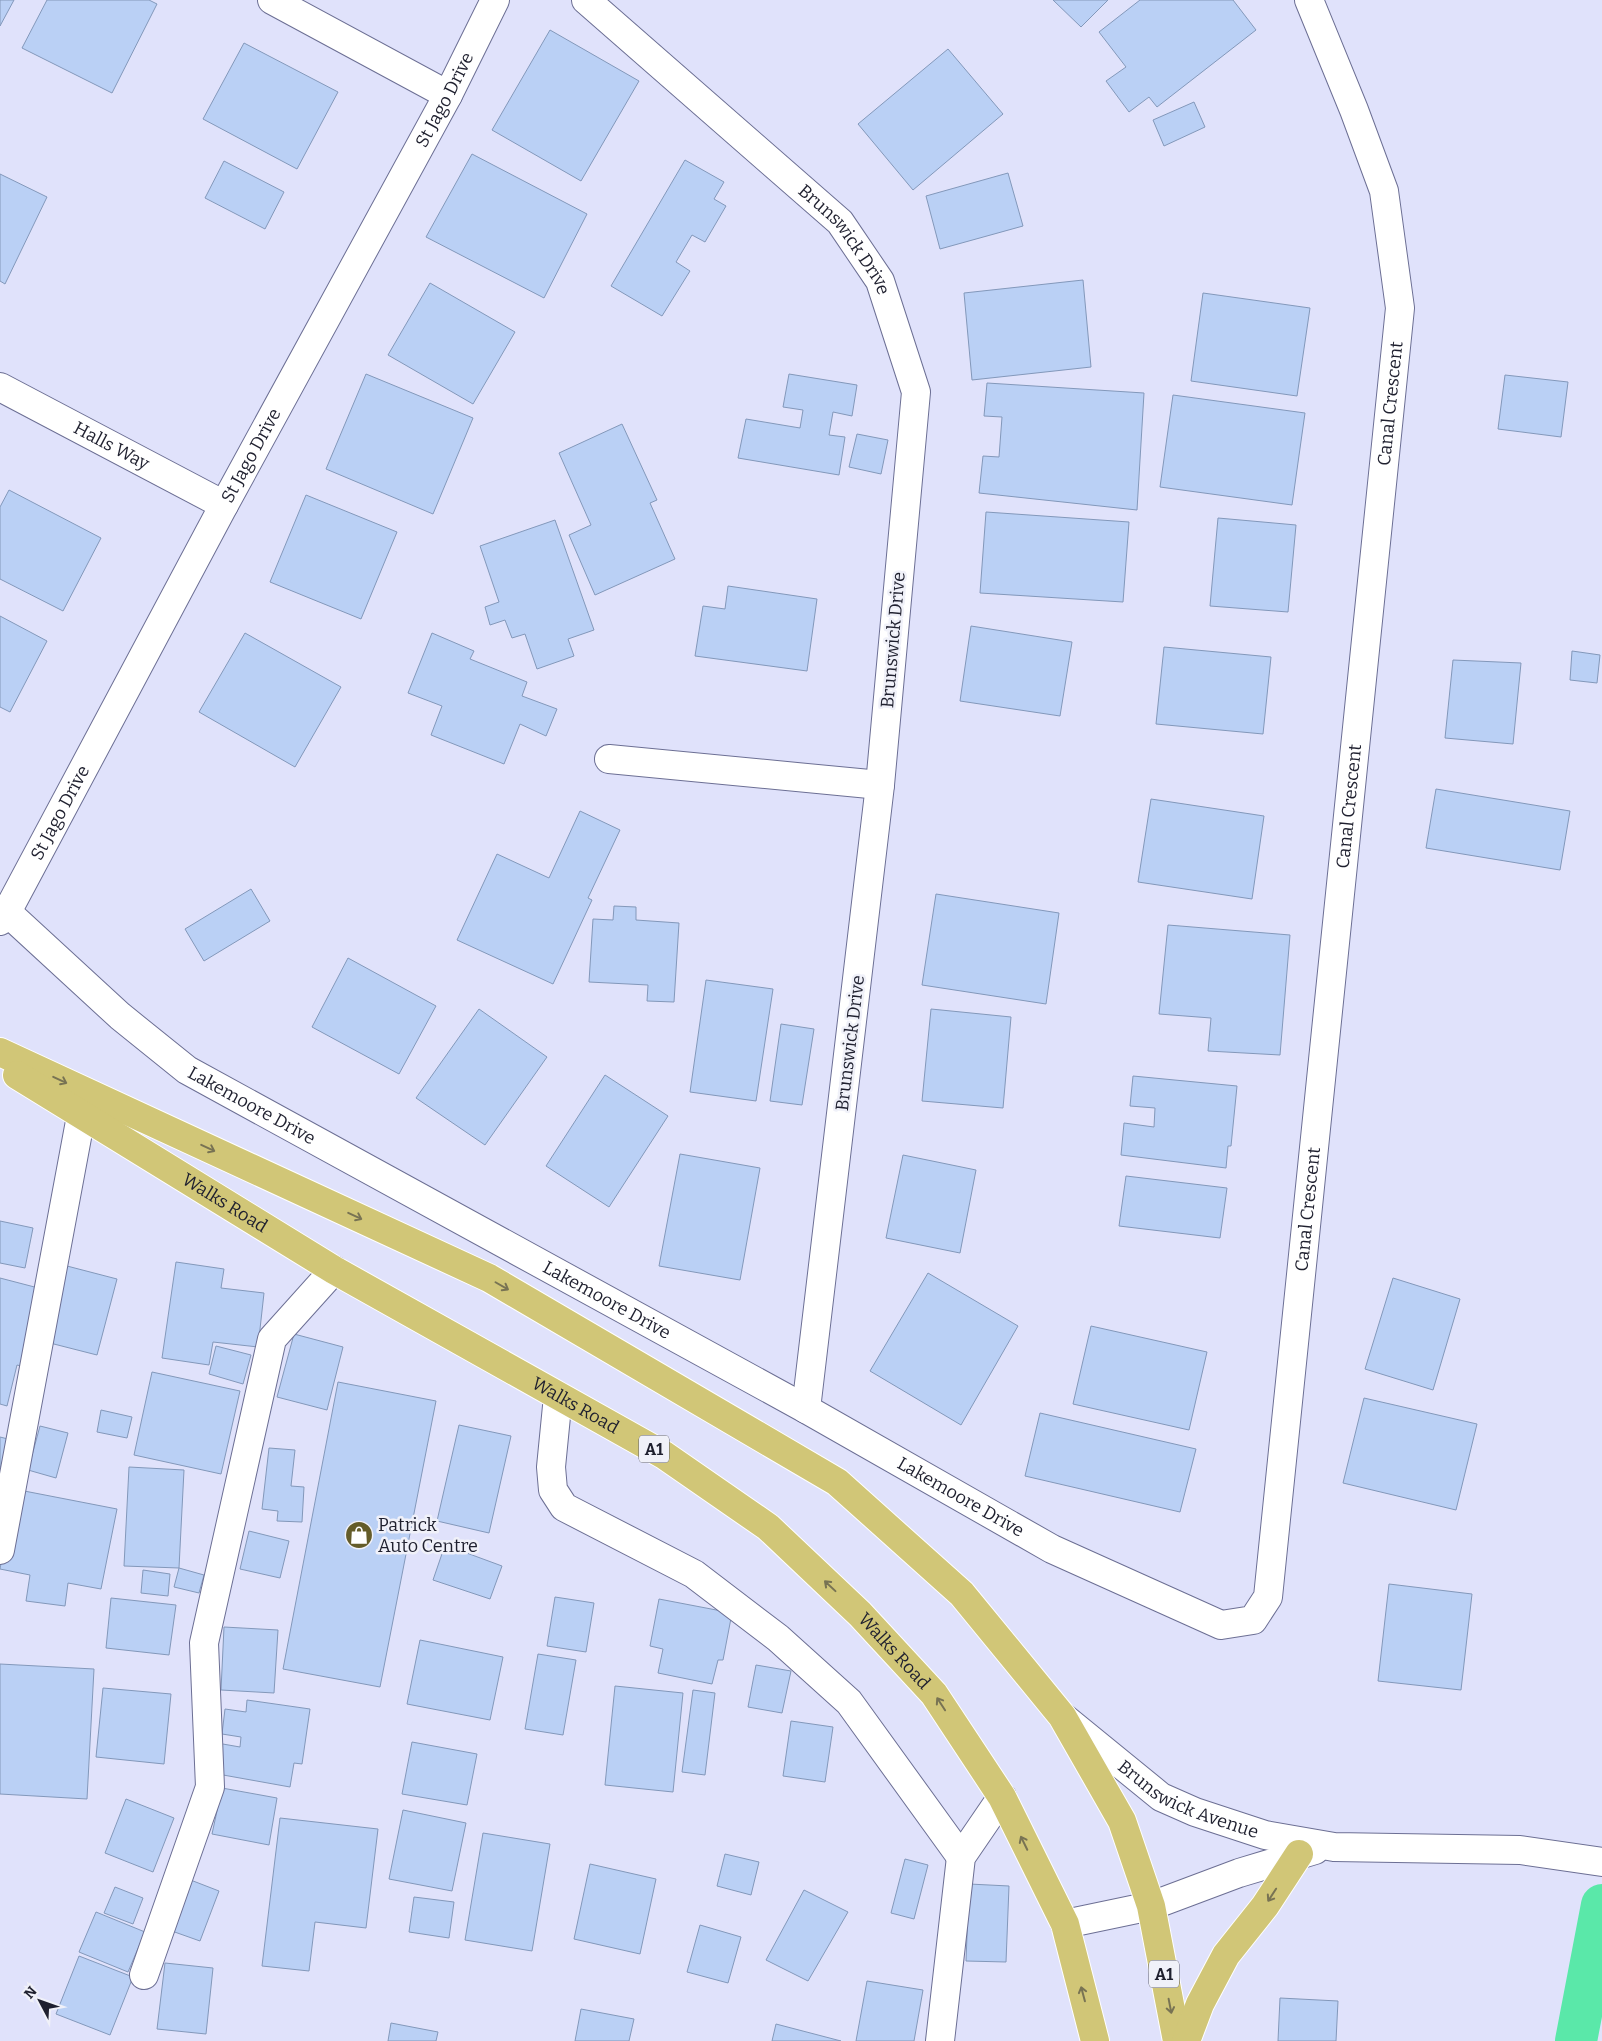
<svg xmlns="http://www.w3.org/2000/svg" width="1602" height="2041" viewBox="0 0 1602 2041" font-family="Bitter,serif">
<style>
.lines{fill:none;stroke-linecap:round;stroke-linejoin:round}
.canal{stroke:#5ae8a9;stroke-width:42}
.building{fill:#bad0f5;stroke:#8398ba}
.minor-casing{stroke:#6c6f94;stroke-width:30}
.secondary-casing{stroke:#6c6f94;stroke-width:30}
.primary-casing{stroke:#fff;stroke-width:30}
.minor{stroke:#fff;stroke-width:28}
.secondary{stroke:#fff;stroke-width:28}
.primary{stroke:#d1c677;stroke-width:28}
.oneway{stroke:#787353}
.labels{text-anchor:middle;stroke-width:5;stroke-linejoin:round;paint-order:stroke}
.shield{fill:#f0f1f9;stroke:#5e5f6c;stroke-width:1}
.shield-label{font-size:16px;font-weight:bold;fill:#1f202f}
.street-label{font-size:18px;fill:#1f202f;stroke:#f0f1f9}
.poi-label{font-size:18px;fill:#1f202f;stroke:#f0f1f9;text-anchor:start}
</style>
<rect width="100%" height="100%" fill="#e0e2fb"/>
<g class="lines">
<path class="canal" d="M1576,2041l26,-136"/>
</g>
<path class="building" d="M0,0h14l-14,26z
M47,0h102l8,4 -45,89 -90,-45z
M1053,0h55l-27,27z
M1140,0h93l23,30 -99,77 -8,-10 -20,15 -23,-31 20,-14 -27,-35z
M550,30l89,51 -58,100 -89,-51z
M244,43l94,49 -41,77 -94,-50z
M948,49l55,65 -90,76 -55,-66z
M1194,102l11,25 -41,19 -11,-26z
M472,154l115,60 -43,84 -118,-61z
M685,160l39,22 -10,17 12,7 -21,36 -13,-7 -16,27 14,9 -28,45 -51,-30z
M224,161l60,31 -19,37 -60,-31z
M1008,173l15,53 -83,23 -14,-53z
M0,174l47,23 -42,87 -5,-3z
M1083,280l8,87 -119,13 -8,-87z
M430,283l85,49 -42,72 -85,-49z
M1203,293l107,15 -13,88 -106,-15z
M366,374l107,44 -40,96 -107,-45z
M789,374l68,11 -5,31 -19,-4 -4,23 16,2 -6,38 -101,-17 8,-39 54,9 3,-18 -20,-3z
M1505,375l63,7 -7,55 -63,-8z
M987,383l157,10 -7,117 -158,-17 4,-37 16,1 3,-40 -18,-1z
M1173,395l132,18 -13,92 -132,-18z
M622,424l35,76 -7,3 25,56 -80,36 -26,-60 22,-10 -32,-72z
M857,434l31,6 -7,34 -32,-7z
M9,490l92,48 -38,73 -63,-32v-72z
M306,495l91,37 -36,87 -91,-37z
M986,512l143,10 -6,80 -143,-9z
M1218,518l78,7 -8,87 -78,-6z
M555,520l39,110 -26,9 6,17 -37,13 -12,-35 -13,4 -7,-18 -15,5 -5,-18 14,-5 -19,-56z
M728,586l89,13 -10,72 -112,-15 8,-50 22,3z
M0,616l47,25 -37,71 -10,-5z
M971,626l101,16 -12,74 -100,-15z
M245,633l96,54 -46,80 -96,-55z
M432,633l42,18 -4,8 57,23 -5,14 35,13 -11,27 -26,-12 -16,40 -73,-29 11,-29 -34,-13z
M1164,647l107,10 -8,77 -107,-10z
M1572,651l28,4 -3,28 -27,-3z
M1453,660l68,3 -8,81 -68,-6z
M1436,789l134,22 -10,59 -134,-22z
M1151,799l113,17 -12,83 -114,-17z
M580,811l40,19 -32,68 4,2 -39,84 -96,-44 40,-86 52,24z
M251,889l19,32 -66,40 -19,-32z
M936,894l123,19 -13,91 -124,-19z
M614,906l22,1v13l43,3 -5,79 -27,-1 1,-16 -59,-3 4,-63 20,1z
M1168,925l122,10 -10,120 -72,-4 3,-33 -52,-4z
M348,958l88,48 -37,68 -87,-47z
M706,980l67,9 -17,112 -66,-9z
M479,1009l68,48 -62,88 -69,-47z
M931,1009l80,8 -8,91 -81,-7z
M781,1024l33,5 -12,76 -32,-4z
M605,1075l63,41 -59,91 -63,-41z
M1133,1076l104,10 -6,60h-3l-2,22 -105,-13 3,-32 30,4 1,-19 -25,-2z
M680,1154l80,14 -20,112 -81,-14z
M903,1155l73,15 -16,83 -74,-15z
M1126,1176l101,12 -7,50 -101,-12z
M0,1221l33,7 -8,40 -25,-5z
M176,1262l48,7 -3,19 43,5 -6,54 -45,-5 -4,23 -47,-7z
M67,1266l50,13 -20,76 -51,-13z
M928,1273l90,53 -57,99 -91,-54z
M0,1278l46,12 -21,77 -8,-2 -10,41 -7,-2z
M1393,1278l67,21 -27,91 -68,-21z
M1091,1326l116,26 -18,78 -116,-26z
M294,1334l49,13 -16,63 -50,-13z
M216,1346l35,9 -8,29 -34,-10z
M152,1372l88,19 -19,83 -87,-19z
M338,1382l98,19 -56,286 -97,-18z
M1364,1398l113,26 -21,86 -113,-27z
M101,1410l31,7 -5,21 -30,-6z
M1040,1413l156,36 -16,63 -155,-36z
M459,1425l52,11 -22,97 -52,-12z
M40,1426l28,7 -12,45 -28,-8z
M0,1437l8,2 -7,28h-1z
M269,1448l26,2 -4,36 13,1 -2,35 -25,-1 1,-10 -16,-2z
M129,1467l55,3 -5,98 -55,-2z
M14,1489l103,20 -16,80 -33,-6 -3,23 -39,-5 4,-26 -30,-6z
M249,1531l40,10 -9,37 -40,-9z
M445,1545l57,21 -12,33 -57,-19z
M179,1568l25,7 -5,18 -25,-6z
M143,1570l27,4 -2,22 -27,-3z
M1389,1584l83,10 -11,96 -83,-9z
M555,1597l39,6 -8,49 -39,-6z
M111,1598l65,7 -7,50 -63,-7z
M659,1599l73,14 -9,47h-5l-6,24 -54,-11 5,-24 -13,-3z
M224,1627l54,3 -4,63 -53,-3z
M420,1640l83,17 -13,63 -83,-16z
M538,1654l38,6 -13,75 -38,-6z
M0,1664l94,5 -7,130 -87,-5z
M756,1665l35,6 -9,42 -34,-6z
M615,1686l68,7 -10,99 -68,-7z
M103,1688l68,6 -7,70 -68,-7z
M693,1690l22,3 -10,82 -23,-3z
M247,1700l63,9 -8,55 -8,-1 -4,24 -78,-14 5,-30 23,4 1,-10 -19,-3 3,-25 21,3z
M791,1721l42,6 -8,55 -42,-6z
M412,1742l65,12 -10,51 -65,-11z
M222,1788l55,10 -8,47 -57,-11z
M126,1799l48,19 -21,54 -48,-19z
M403,1810l63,13 -14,68 -63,-12z
M280,1818l98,11 -12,99 -51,-6 -6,49 -47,-5z
M483,1833l67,11 -18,107 -67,-11z
M725,1854l34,8 -8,33 -34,-9z
M905,1859l23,6 -14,54 -23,-6z
M590,1864l66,15 -16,75 -66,-15z
M188,1879l31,12 -19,50 -31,-11z
M969,1884l40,2 -3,76 -40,-1z
M115,1887l28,11 -10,26 -29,-11z
M804,1890l44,22 -40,69 -42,-21z
M414,1897l40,5 -5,36 -40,-6z
M96,1912l49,20 -17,40 -49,-20z
M700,1925l41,12 -13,46 -41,-11z
M79,1956l54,21 -23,58 -54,-21z
M165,1963l48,5 -7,66 -49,-5z
M867,1981l56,9 -9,51h-58z
M1280,1998l58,3 -2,40h-58z
M581,2009l53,10 -5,22h-54z
M391,2023l47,9 -2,9h-48z
M776,2024l65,17h-69z"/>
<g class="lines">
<g class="minor-casing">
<g id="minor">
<path d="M272,0l176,95"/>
<path id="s1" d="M586,0l254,222 40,59 36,111 -36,393 -74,624"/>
<path id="s2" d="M0,387l224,118"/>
<path d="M609,759l271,26"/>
<path id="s3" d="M0,909l7,3 113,104 67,54 619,339 246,140 169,76 32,-5 15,-23 132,-1289 -16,-117 -30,-81 -45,-110"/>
<path id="s4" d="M0,921l7,-9 217,-407 224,-410 47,-95"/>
<path d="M558,1396l-7,71 2,23 11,17 130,67 84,64 71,64 112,155"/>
<path d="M0,1550l81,-434"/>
<path d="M144,1975l66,-188 -6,-144 68,-304 62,-69"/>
<path d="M940,2041l21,-184 41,-60"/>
</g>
</g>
<g class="secondary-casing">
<g id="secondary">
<path id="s5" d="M1063,1717l98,80 34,15 70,23 69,12 186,3 82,12"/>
<path d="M1065,1924l86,-18 88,-33 76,-23"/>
</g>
</g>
<g class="primary-casing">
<g id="primary">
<path d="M0,1052l489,226 348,204 125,112 100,122 60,105 29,85 26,135"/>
<path id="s6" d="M17,1075l317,195 330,185 104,72 92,87 74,80 68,103 63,127 30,117"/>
<path d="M1186,2041l14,-37 26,-49 39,-49 34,-52"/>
</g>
</g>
<use href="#minor" class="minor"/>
<use href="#secondary" class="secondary"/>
<use href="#primary" class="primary"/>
</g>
<defs><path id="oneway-shaft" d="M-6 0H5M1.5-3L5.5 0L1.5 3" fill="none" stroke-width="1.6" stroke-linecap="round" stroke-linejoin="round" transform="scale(1.25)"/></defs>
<g class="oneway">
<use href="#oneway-shaft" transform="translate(60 1080) rotate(25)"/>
<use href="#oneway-shaft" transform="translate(208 1148) rotate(25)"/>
<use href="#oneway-shaft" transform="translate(355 1216) rotate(25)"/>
<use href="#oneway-shaft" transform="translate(502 1286) rotate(30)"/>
<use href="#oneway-shaft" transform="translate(830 1586) rotate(-137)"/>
<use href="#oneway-shaft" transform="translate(941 1704) rotate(-123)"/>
<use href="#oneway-shaft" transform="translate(1024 1843) rotate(-116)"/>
<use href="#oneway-shaft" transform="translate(1272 1895) rotate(123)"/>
<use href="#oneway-shaft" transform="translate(1083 1994) rotate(-105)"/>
<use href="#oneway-shaft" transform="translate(1170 2006) rotate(79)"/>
</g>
<defs>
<g id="shop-disc" transform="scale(1.4375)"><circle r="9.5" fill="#645c29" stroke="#f0f1f9"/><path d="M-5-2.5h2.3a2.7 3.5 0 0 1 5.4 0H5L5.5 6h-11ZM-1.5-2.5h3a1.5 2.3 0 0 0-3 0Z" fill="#fff"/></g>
</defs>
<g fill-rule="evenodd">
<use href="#shop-disc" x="359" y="1535"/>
</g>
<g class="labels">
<g class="shield">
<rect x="639" y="1435.5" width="30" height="27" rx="4"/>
<rect x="1149" y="1960.5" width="30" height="27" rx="4"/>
</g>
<g class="shield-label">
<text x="654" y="1455">A1</text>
<text x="1164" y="1980">A1</text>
</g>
<g class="street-label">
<text dy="6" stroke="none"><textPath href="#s4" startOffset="934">St Jago Drive</textPath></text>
<text dy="6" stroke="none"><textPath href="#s1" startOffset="354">Brunswick Drive</textPath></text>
<text dy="6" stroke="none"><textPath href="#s3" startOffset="2681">Canal Crescent</textPath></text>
<text dy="6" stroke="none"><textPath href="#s2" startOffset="126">Halls Way</textPath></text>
<text dy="6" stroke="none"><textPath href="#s4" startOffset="529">St Jago Drive</textPath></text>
<text transform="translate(893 640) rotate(-85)" y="6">Brunswick Drive</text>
<text dy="6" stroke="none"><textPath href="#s3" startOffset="2276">Canal Crescent</textPath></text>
<text dy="6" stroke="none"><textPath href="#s4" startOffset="124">St Jago Drive</textPath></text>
<text transform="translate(850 1043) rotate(-83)" y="6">Brunswick Drive</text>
<text dy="6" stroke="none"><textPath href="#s3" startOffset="321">Lakemoore Drive</textPath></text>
<text dy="6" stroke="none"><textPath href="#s6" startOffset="244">Walks Road</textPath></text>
<text dy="6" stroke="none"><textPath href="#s3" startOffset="1871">Canal Crescent</textPath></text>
<text dy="6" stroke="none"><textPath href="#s3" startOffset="726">Lakemoore Drive</textPath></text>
<text dy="6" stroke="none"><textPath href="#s6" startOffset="649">Walks Road</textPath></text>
<text dy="6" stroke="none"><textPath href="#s3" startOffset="1131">Lakemoore Drive</textPath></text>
<text dy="6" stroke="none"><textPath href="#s6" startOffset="1054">Walks Road</textPath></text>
<text dy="6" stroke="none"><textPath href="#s5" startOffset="152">Brunswick Avenue</textPath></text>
</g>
<g class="poi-label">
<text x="378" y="1531">Patrick<tspan x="378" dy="21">Auto Centre</tspan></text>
</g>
</g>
<g transform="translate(40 2001) rotate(311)" stroke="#f0f1f9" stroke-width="4" paint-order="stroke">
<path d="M0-4L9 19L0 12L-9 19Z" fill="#1f202f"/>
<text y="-8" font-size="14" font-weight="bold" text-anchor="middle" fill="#1f202f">N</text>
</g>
</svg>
